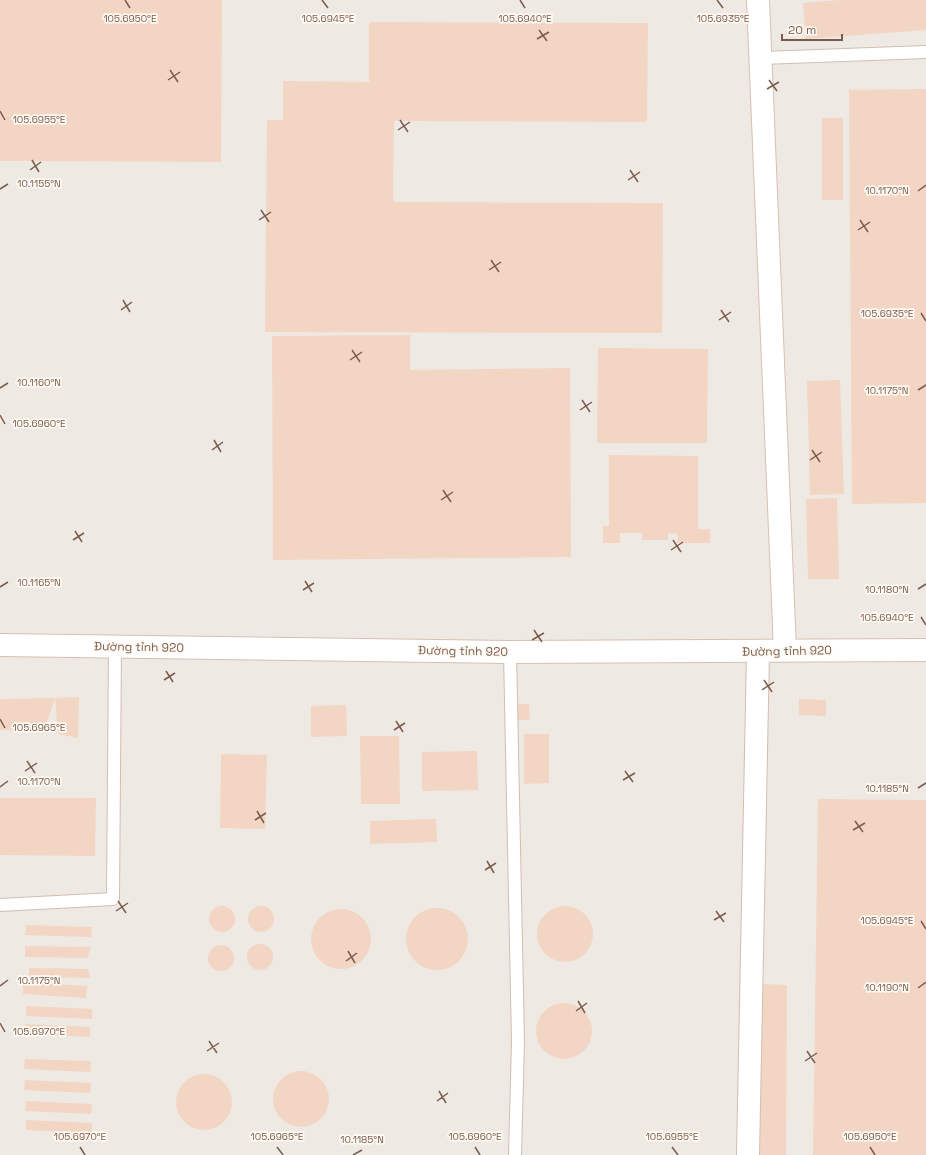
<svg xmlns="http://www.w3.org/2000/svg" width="926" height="1155" viewBox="0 0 926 1155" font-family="'Space Grotesk',sans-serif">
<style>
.industrial{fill:#efe9e4}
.building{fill:#f3d5c3}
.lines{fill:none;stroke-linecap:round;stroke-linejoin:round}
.lane-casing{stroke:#d1beb0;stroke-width:14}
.street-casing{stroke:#d1beb0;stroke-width:24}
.secondary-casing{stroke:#d6c0b0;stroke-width:24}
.lane{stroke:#fff;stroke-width:12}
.street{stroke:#fff;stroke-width:22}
.secondary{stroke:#fff;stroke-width:22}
.ticks{fill:none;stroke:#7a5c4d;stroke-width:1.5}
.labels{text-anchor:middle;stroke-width:3.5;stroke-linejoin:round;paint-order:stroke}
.street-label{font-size:12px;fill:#7a5c4d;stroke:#fffaf3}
.ticks-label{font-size:10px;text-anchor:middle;fill:#7a5c4d;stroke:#fffaf3;stroke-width:3.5;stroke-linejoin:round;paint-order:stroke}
</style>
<rect width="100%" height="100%" fill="#fdf6ec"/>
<path class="industrial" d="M0,0h926v1155h-926z"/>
<path class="building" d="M0,0h222l-1,162 -221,-1z
M839,0h87v30l-120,9 -3,-36z
M369,22l279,1 -1,99 -253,-1 -1,81 270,1 -1,130 -397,-1 2,-212h16v-39l86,1z
M926,89v414l-74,1 -3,-414z
M822,118h21v82h-21z
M410,335v35l160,-2 1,189 -298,3 -1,-224z
M598,348l110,1 -1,94h-110z
M840,380l4,114 -34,1 -3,-114z
M609,455l89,1v73h12v14h-33l1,-9 -10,-1v7h-26v-7h-22v10h-17v-17h6z
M837,498l2,81h-31l-2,-80z
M79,697l-1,41 -20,-4 -3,-36z
M55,698l-11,33 -44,-1v-31z
M799,699l27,1v16l-27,-1z
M516,704h13l1,16h-14z
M346,705l1,31 -36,1v-31z
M524,734h25v49l-25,1z
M360,736h39l1,68h-39z
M477,751l1,39 -56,1v-39z
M221,754l46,1 -2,74 -45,-1z
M0,798h96l-1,58 -95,-1z
M818,799l108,1v355h-113z
M436,819l1,23 -67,2v-23z
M537 934a28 28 0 1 1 56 0a28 28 0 1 1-56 0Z
M248 919a13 13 0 1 1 26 0a13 13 0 1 1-26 0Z
M209 919a13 13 0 1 1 26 0a13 13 0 1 1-26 0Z
M406 939a31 31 0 1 1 62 0a31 31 0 1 1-62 0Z
M311 939a30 30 0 1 1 60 0a30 30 0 1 1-60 0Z
M26,925l66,2 -1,10 -66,-2z
M247 957a13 13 0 1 1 26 0a13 13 0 1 1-26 0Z
M208 958a13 13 0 1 1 26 0a13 13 0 1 1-26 0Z
M25,946l66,1 -4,11 -62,-1z
M29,968l59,1 2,9 -61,-1z
M23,982l64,4 -1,12 -63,-4z
M760,984l27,1 -1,170h-28z
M536 1031a28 28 0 1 1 56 0a28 28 0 1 1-56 0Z
M26,1006l66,3v10l-66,-3z
M25,1024l65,3v10l-66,-3z
M25,1059l66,2 -1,11 -66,-3z
M273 1099a28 28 0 1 1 56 0a28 28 0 1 1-56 0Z
M176 1102a28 28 0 1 1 56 0a28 28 0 1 1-56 0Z
M25,1080l66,3 -1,10 -66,-3z
M26,1101l66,3 -1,10 -66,-3z
M26,1120l66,3v10l-66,-3z"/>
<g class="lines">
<g class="lane-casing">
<path id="lane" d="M760,58l166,-6
M510,652l8,390 -3,113
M0,905l113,-6 2,-253"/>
</g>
<g class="street-casing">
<path id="street" d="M748,1155l10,-503"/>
</g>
<g class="secondary-casing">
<path id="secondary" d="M758,0l27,651
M0,645l510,7 416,-2"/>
</g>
<use href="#lane" class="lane"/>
<use href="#street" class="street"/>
<use href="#secondary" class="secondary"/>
</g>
<path class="ticks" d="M125,0l5,8M322,0l6,8M520,0l5,8M717,0l6,8M539,30l8,11M537,39l12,-7M170,70l8,12M168,80l12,-8M769,80l8,11M767,89l12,-7M0,111l5,9M400,120l8,12M398,130l12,-8M32,160l7,12M30,170l11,-8M630,170l8,12M628,180l12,-8M0,189l8,-5M918,191l8,-6M261,210l8,12M259,220l12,-8M860,220l8,12M858,230l12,-8M491,260l8,12M489,270l12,-8M123,300l7,12M121,310l11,-8M721,310l8,12M921,313l5,8M719,320l12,-8M352,350l8,12M350,360l12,-8M0,388l8,-5M918,390l8,-5M582,400l8,12M580,410l12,-8M0,415l5,9M214,440l7,12M212,450l11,-8M812,450l8,12M810,460l12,-8M443,490l8,12M441,500l12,-8M75,531l7,11M73,540l11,-7M673,540l8,12M671,550l12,-8M305,581l7,11M0,587l8,-5M918,589l8,-5M303,590l11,-7M921,617l5,8M534,630l8,12M532,640l12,-7M166,671l7,11M164,680l11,-7M764,680l8,12M762,690l12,-8M0,719l5,9M396,721l7,11M394,730l11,-7M27,761l8,12M25,771l12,-8M625,771l8,11M623,780l12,-7M0,787l8,-6M918,788l8,-5M257,811l7,12M255,820l11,-7M855,821l8,11M853,830l12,-7M487,861l7,12M485,870l11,-7M118,901l8,12M116,911l12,-8M716,911l8,11M714,920l12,-7M921,921l5,8M348,951l7,12M346,961l11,-8M0,986l8,-6M918,988l8,-6M578,1001l7,12M576,1011l11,-8M0,1023l5,9M209,1041l8,12M207,1051l12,-8M807,1051l8,12M805,1061l12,-8M439,1091l7,12M437,1101l11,-8M80,1147l5,8M277,1147l6,8M475,1147l5,8M672,1147l6,8M870,1147l5,8M353,1155l9,-5"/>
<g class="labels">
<g class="street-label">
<text transform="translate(139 647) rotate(1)" y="4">Đường tỉnh 920</text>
<text transform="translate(463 651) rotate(1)" y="4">Đường tỉnh 920</text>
<text transform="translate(787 651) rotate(-1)" y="4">Đường tỉnh 920</text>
</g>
</g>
<g class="ticks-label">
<text x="130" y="22">105.6950°E</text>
<text x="328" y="22">105.6945°E</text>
<text x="525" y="22">105.6940°E</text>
<text x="723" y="22">105.6935°E</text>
<text x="39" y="123">105.6955°E</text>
<text x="39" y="187">10.1155°N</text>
<text x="887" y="194">10.1170°N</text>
<text x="887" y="317">105.6935°E</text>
<text x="39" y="386">10.1160°N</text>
<text x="887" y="394">10.1175°N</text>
<text x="39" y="427">105.6960°E</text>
<text x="39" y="586">10.1165°N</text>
<text x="887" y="593">10.1180°N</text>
<text x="887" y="621">105.6940°E</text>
<text x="39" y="731">105.6965°E</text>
<text x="39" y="785">10.1170°N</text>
<text x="887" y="792">10.1185°N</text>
<text x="887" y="924">105.6945°E</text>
<text x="39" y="984">10.1175°N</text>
<text x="887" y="991">10.1190°N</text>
<text x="39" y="1035">105.6970°E</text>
<text x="80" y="1140">105.6970°E</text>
<text x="277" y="1140">105.6965°E</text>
<text x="475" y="1140">105.6960°E</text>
<text x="672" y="1140">105.6955°E</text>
<text x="870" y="1140">105.6950°E</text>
<text x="362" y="1143">10.1185°N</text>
</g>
<path d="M782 34v6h60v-6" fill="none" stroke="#7a5c4d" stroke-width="2"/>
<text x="788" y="34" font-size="12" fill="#7a5c4d" stroke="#fffaf3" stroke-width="3" paint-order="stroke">20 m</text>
</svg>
